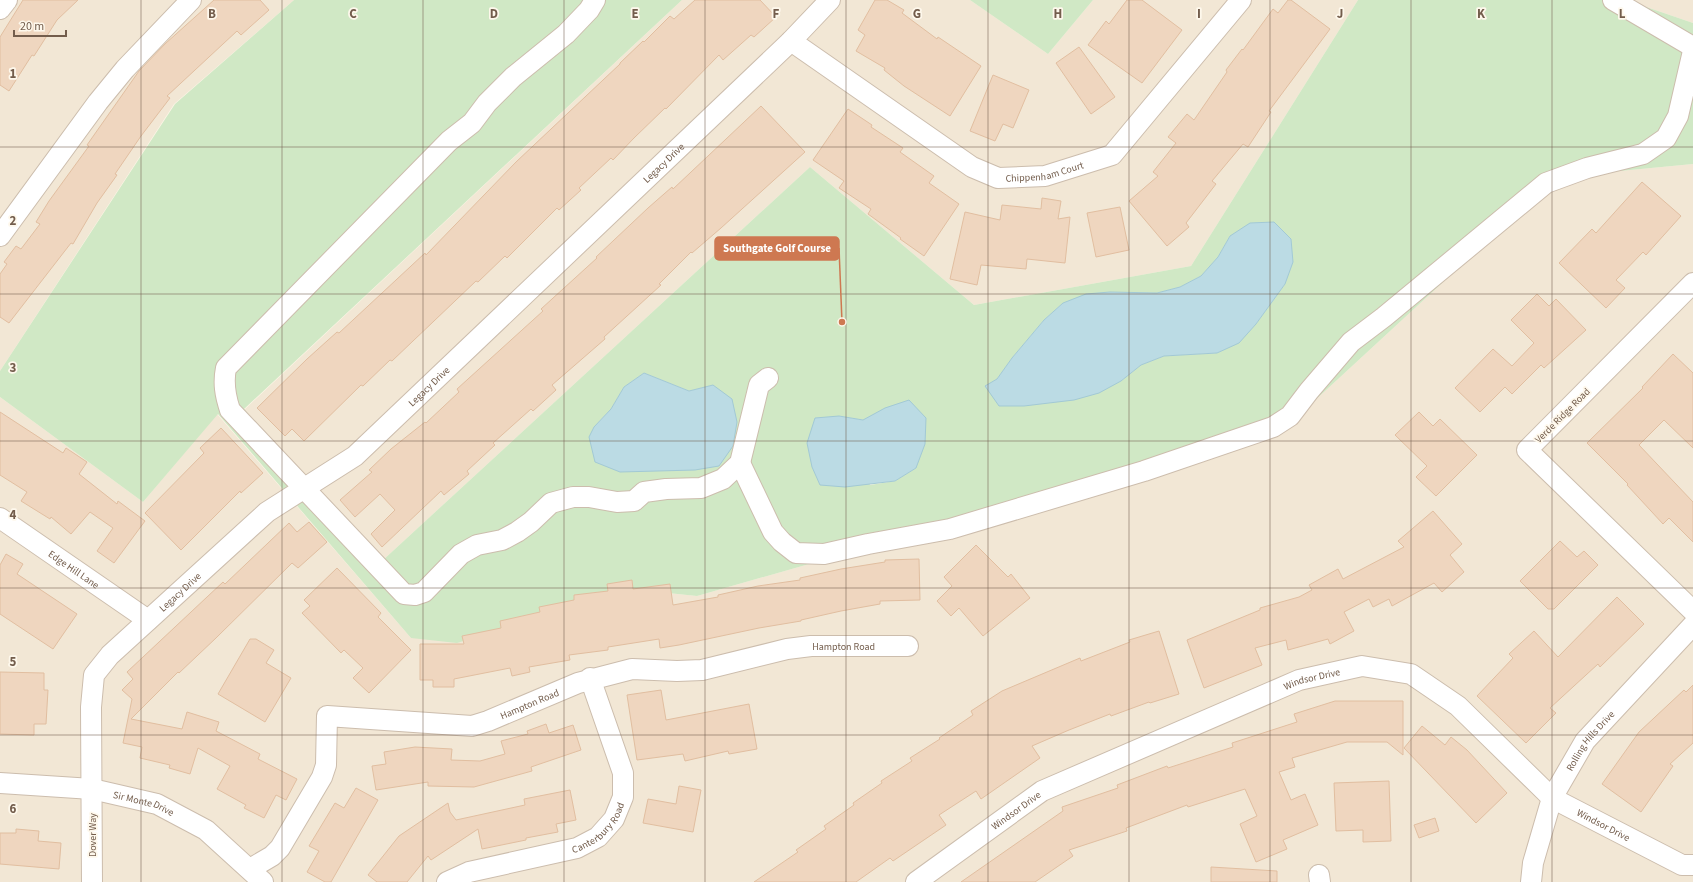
<svg xmlns="http://www.w3.org/2000/svg" width="1693" height="882" viewBox="0 0 1693 882" font-family="'Source Sans 3',sans-serif">
<style>
.residential{fill:#f2e7d5}
.green{fill:#d0e8c5;fill-rule:evenodd}
.water{fill:#bbdbe4;stroke:#a2c9d5}
.building{fill:#efd6bf;stroke:#e1bea0}
.lines{fill:none;stroke-linecap:round;stroke-linejoin:round}
.minor-casing{stroke:#ccbdad;stroke-width:22}
.minor{stroke:#fff;stroke-width:20}
.grid{fill:none;stroke:#735d4c;stroke-width:1;stroke-opacity:0.55}
.labels{text-anchor:middle;stroke-width:3.5;stroke-linejoin:round;paint-order:stroke}
.street-label{font-size:10px;fill:#735d4c;stroke:#fef8ec}
.grid-label{font-size:13px;text-anchor:middle;font-weight:bold;fill:#735d4c;stroke:#fef8ec;stroke-width:3.5;stroke-linejoin:round;paint-order:stroke}
.leader{fill:none;stroke:#ce7851;stroke-width:1.5}
.callout-dot{fill:#ce7851;stroke:#fef8ec;stroke-width:1.5}
.callout{fill:#ce7851;stroke:#ce7851;stroke-width:1.5}
.callout-label{font-size:11px;text-anchor:middle;font-weight:bold;fill:#fff}
</style>
<rect width="100%" height="100%" fill="#fbf5e6"/>
<path class="residential" d="M0,0h294l-120,104 -174,267z
M682,0h288l78,54 45,-54h265l-167,266 -217,39 -164,-138 -428,394 -138,-151z
M1626,0h67v23z
M1693,164v718h-1693v-485l143,105 74,-88 194,224 218,-49 68,7 588,-168 272,-251z"/>
<path class="green" d="M294,0h388l-438,409 138,152 428,-394 164,138 217,-39 167,-266h268l67,23v141l-136,13 -272,251 -588,168 -68,-7 -172,54 -46,-5 -193,-224 -75,88 -143,-105v-26l175,-267zM1230,236l55,48 -29,40 -17,18 -22,11 -53,3 -23,9 -20,16 -97,25 -38,-20 11,-7 15,-21 32,-38 19,-17 47,-11 47,1 23,-6 21,-11 17,-19zM644,373l45,18 24,-6 -18,85h-50l-51,-43 17,-18 13,-22zM839,416l24,4 53,48 -21,13 -25,4z
M970,0h123l-45,54z"/>
<path class="water" d="M1274,222l17,17 2,23 -8,22 -29,40 -17,19 -22,10 -53,3 -23,9 -20,16 -22,12 -25,7 -50,6h-25l-14,-20 12,-7 15,-21 32,-38 19,-17 23,-9 24,-2 47,1 23,-6 21,-11 17,-19 12,-21 20,-13z
M644,373l45,18 24,-6 19,14 5,23 -4,24 -14,20 -24,4 -75,2 -25,-10 -6,-25 5,-10 17,-18 13,-22z
M909,400l17,18 -1,26 -9,24 -21,13 -50,6 -25,-2 -8,-18 -5,-24 8,-25 24,-2 24,4 22,-12z"/>
<path class="building" d="M23,0h55l-21,20 -23,36 -2,-1 -23,36 -9,-6v-48z
M214,0h46l9,10 -28,25 -4,-4 -70,65 3,2 -29,38 -26,38 2,1 -20,28 -24,41 -2,-1 -62,80 -9,-6v-43l7,-10 -3,-2 12,-16 5,3 19,-25 -4,-2 13,-21 40,-55 -2,-1 52,-74 27,-28z
M695,0h65l16,17 -22,20 -3,-2 -28,25 -4,-5 -53,54 -1,-1 -31,30 -21,22 -2,-2 -32,30 2,2 -22,20 -2,-2 -50,50 -2,-2 -27,26 -2,-1 -84,80 -2,-1 -27,26 -2,-1 -57,56 -12,-12 -7,7 -28,-28 50,-49 30,-27 2,1 86,-80 1,2 90,-93 104,-98v-1l23,-22 1,1 26,-26 4,3z
M875,0h12l17,10 -2,3 35,26 1,-2 43,29 -31,50 -46,-30 -20,-16 1,-2 -29,-17 9,-16 -7,-5z
M1127,0h15l40,30 -40,53 -54,-38 18,-24 3,3z
M1288,0h3l39,29 -61,82 2,1 -23,35 -5,-3 -31,37 4,3 -30,39 3,4 -22,19 -38,-45 29,-25 -5,-4 23,-29 -8,-6 19,-23 7,6 33,-48 -1,-2 16,-21 1,1 30,-41 5,4z
M1079,47l36,50 -24,17 -35,-51z
M993,75l36,15 -16,38 -10,-4 -8,17 -25,-10z
M761,106l44,46 -84,76 -29,25 -1,-1 -32,32 2,1 -57,52 1,2 -53,46 4,5 -23,21 -2,-2 -38,34 2,2 -28,26 2,3 -25,21 -3,-4 -59,56 -11,-13 24,-24 -15,-16 -25,23 -15,-17 32,-28 -3,-2 22,-21 34,-27 1,1 33,-31 -2,-3 86,-78 -2,-2 56,-51 -1,-1 52,-49 24,-21 1,2z
M848,109l24,16 -1,2 32,21 -3,4 34,24 -5,7 30,21 -35,52 -24,-17 1,-1 -33,-24 3,-5 -32,-21 5,-7 -31,-21z
M1642,182l39,34 -35,39 -3,-3 -27,28 9,8 -19,20 -47,-45 33,-34 4,4z
M1042,198l19,3 -3,18 12,-2 -5,46 -38,-4 -1,10 -45,-4 -4,20 -27,-6 15,-67 35,8 2,-15 39,4z
M1120,207l9,43 -33,7 -9,-44z
M1537,294l12,12 7,-7 30,31 -42,38 -3,-3 -29,29 -7,-7 -25,25 -25,-24 38,-39 19,17 22,-23 -23,-23z
M1673,354l20,19v75l-29,-28 -25,25 54,57v40l-24,-24 -6,6 -36,-39 1,-1 -41,-41 56,-55 -1,-1z
M0,412l63,41 3,-5 21,14 -8,12 38,30 1,-3 27,20 -31,42 -17,-12 16,-23 -23,-16 -19,22 -20,-17 -1,2 -29,-18 6,-9 -27,-17z
M1419,412l14,14 7,-7 37,36 -41,41 -20,-19 11,-11 -32,-31z
M221,428l42,45 -22,20 -1,-2 -59,59 -36,-37 59,-60 -4,-5z
M1433,511l29,33 -12,11 14,17 -22,20 -8,-9 -42,23 -3,-7 -16,8 -4,-8 -25,13 10,19 -24,13 -2,-5 -40,11 -2,-10 -31,8 7,17 -58,23 -17,-48 73,-30v-2l39,-11 13,-7 -3,-5 29,-16 5,10 61,-32 -6,-6z
M309,522l18,20 -29,26 -6,-5 -76,75 -37,35 -1,-1 -47,47 51,10 5,-17 32,10 -3,9 44,23 -2,5 39,20 -11,21 -10,-5 -12,23 -20,-10 2,-3 -29,-16 13,-23 -32,-18 -8,26 -21,-6 1,-3 -30,-7 2,-11 -19,-4 9,-44 -10,-9 11,-11 -6,-7 96,-90 2,2 64,-61 8,9z
M1560,541l17,16 7,-6 14,14 -44,44h-6l-28,-28z
M976,545l32,32 3,-3 19,24 -47,38 -24,-28 -8,8 -14,-15 15,-15 -8,-9z
M6,554l17,10 -6,10 60,40 -24,35 -53,-35v-49z
M919,559l1,41 -40,1v3l-39,7 -40,9v1l-42,7 -80,17 -19,3 -1,-9 -51,8v3l-39,5 1,5 -41,7 1,5 -18,4 -2,-8 -56,11v8h-21v-7h-13v-36h44l-2,-8 39,-8 -1,-7 40,-9 -1,-5 35,-7v-5l34,-4 -1,-7 25,-4 1,9 37,-5 3,21 45,-8v-2l40,-9 42,-6v-2l41,-9 44,-7v-2z
M337,568l44,45 -3,4 33,33 -42,43 -16,-15 10,-10 -19,-18 -3,3 -39,-40 8,-7 -6,-6z
M1617,597l27,27 -44,43 -2,-3 -48,44 6,5 -30,30 -49,-47 36,-38 -4,-4 25,-23 24,26z
M1159,631l20,63 -29,9 -1,-1 -38,14 -1,-2 -41,16 -37,16 8,12 -59,41 -5,-8 -37,24 7,10 -53,36 -3,-3 -34,24h-102l44,-30 -2,-2 30,-21 -2,-3 30,-21 -1,-2 29,-20 -1,-2 31,-20 -2,-3 30,-19 -1,-1 34,-23 -2,-4 31,-20 78,-33 1,3 49,-19 -1,-2z
M250,639h6l18,11 -8,13 25,15 -26,44 -47,-28z
M0,672l44,1v17h4l-2,34h-12v11l-34,-1z
M1693,685v58l-23,21 3,2 -32,46 -39,-28 37,-52 45,-42 2,2z
M661,690l5,30 83,-16 8,45 -28,5 -1,-3 -43,10 -2,-7 -46,6 -10,-65z
M1335,701h68v54l-16,-13h-40l-55,16 3,9 -16,5 12,28 14,-6 13,31 -35,15 4,9 -31,13 -16,-38 17,-8 -12,-27 -57,18 -1,-2 -61,23 1,3 -58,19 4,6 -38,26h-74l102,-71 -1,-4 56,-19 -1,-3 50,-19 1,2 65,-21 -1,-4 65,-21 -3,-8z
M546,724l3,9 24,-8 8,25 -50,17 1,4 -58,16 -46,-1v-4l-52,8 -4,-24 14,-2 -2,-12 31,-5 37,2 -1,11 29,1 25,-7 -4,-13 27,-7 -1,-3z
M1422,726l23,19 6,-8 16,13 40,43 -31,30 -72,-75z
M1389,781l2,60 -28,1v-12l-27,1 -2,-48z
M679,786l22,4 -8,42 -50,-9 5,-24 28,5z
M356,788l22,12 -47,82h-6l-18,-10 12,-21 -10,-5 26,-43 9,5z
M570,790l6,30 -20,4 2,8 -32,6v2l-44,9 -4,-20 -47,31 -3,-4 -21,26h-30l-9,-7 31,-39 49,-33 2,9 6,8 69,-15 -1,-6z
M1435,818l4,13 -20,7 -5,-13z
M16,829l23,2 -1,10 23,2 -2,26 -59,-5v-31h16z
M1211,867l66,4v11h-66z"/>
<g class="lines">
<g class="minor-casing">
<g id="minor">
<path d="M595,0l-6,10 -23,24 -53,43 -26,26 -15,20 -23,18 -223,227c-3,15 -1,27 4,42l174,184 11,1 9,-3 37,-38 16,-9 25,-5 15,-8 14,-10 20,-19 22,-6h16l28,5 17,-1 10,-9 22,-3 35,-1 22,-9 17,-16 19,-78 9,-7"/>
<path d="M1613,0l80,47"/>
<path d="M0,9l7,-9"/>
<path id="s1" d="M791,41l181,126 26,11 47,-2 67,-21 129,-155"/>
<path d="M0,236l98,-134 27,-33 66,-69"/>
<path d="M1693,283l-166,167 166,161"/>
<path d="M740,463l33,69 9,10 14,11 28,1 44,-10 82,-15 194,-58 129,-44 17,-11 19,-25 42,-49 33,-25 162,-134 41,-15 56,-14 23,-16 12,-22 15,-65"/>
<path id="s2" d="M0,518l148,102"/>
<path id="s3" d="M0,783l92,6 65,15 49,26 57,52"/>
<path id="s4" d="M250,869l22,-13 8,-8 42,-71 4,-12 1,-49 145,10 16,-5 90,-38 54,-14 45,2 25,-1 85,-21 24,-3h97"/>
<path d="M1319,875l1,7"/>
<path id="s5" d="M92,882l-1,-175 3,-32 16,-20 157,-143 88,-56 436,-415 39,-41"/>
<path id="s6" d="M447,882l22,-10 108,-24 21,-11 16,-18 9,-22v-24l-33,-95"/>
<path id="s7" d="M916,882l126,-91 257,-111 63,-14 49,8 47,32 94,92 130,67h11"/>
<path id="s8" d="M1531,882l2,-19 19,-65 33,-57 108,-116"/>
</g>
</g>
<use href="#minor" class="minor"/>
</g>
<path class="grid" d="M141,0v882M282,0v882M423,0v882M564,0v882M705,0v882M846,0v882M988,0v882M1129,0v882M1270,0v882M1411,0v882M1552,0v882M0,147h1693M0,294h1693M0,441h1693M0,588h1693M0,735h1693"/>
<g class="labels">
<g class="street-label">
<text dy="4" stroke="none"><textPath href="#s5" startOffset="975">Legacy Drive</textPath></text>
<text dy="4" stroke="none"><textPath href="#s1" startOffset="296">Chippenham Court</textPath></text>
<text dy="4" stroke="none"><textPath href="#s5" startOffset="651">Legacy Drive</textPath></text>
<text transform="translate(1562 415) rotate(-45)" y="4">Verde Ridge Road</text>
<text dy="4" stroke="none"><textPath href="#s2" startOffset="90">Edge Hill Lane</textPath></text>
<text dy="4" stroke="none"><textPath href="#s5" startOffset="327">Legacy Drive</textPath></text>
<text dy="4" stroke="none"><textPath href="#s4" startOffset="711">Hampton Road</textPath></text>
<text dy="4" stroke="none"><textPath href="#s7" startOffset="448">Windsor Drive</textPath></text>
<text dy="4" stroke="none"><textPath href="#s4" startOffset="388">Hampton Road</textPath></text>
<text dy="4" stroke="none"><textPath href="#s8" startOffset="156">Rolling Hills Drive</textPath></text>
<text dy="4" stroke="none"><textPath href="#s3" startOffset="146">Sir Monte Drive</textPath></text>
<text dy="4" stroke="none"><textPath href="#s7" startOffset="123">Windsor Drive</textPath></text>
<text dy="4" stroke="none"><textPath href="#s6" startOffset="165">Canterbury Road</textPath></text>
<text dy="4" stroke="none"><textPath href="#s7" startOffset="796">Windsor Drive</textPath></text>
<text transform="translate(92 835) rotate(-90)" y="4">Dover Way</text>
</g>
</g>
<g class="grid-label">
<text x="212" y="18">B</text>
<text x="353" y="18">C</text>
<text x="494" y="18">D</text>
<text x="635" y="18">E</text>
<text x="776" y="18">F</text>
<text x="917" y="18">G</text>
<text x="1058" y="18">H</text>
<text x="1199" y="18">I</text>
<text x="1340" y="18">J</text>
<text x="1481" y="18">K</text>
<text x="1622" y="18">L</text>
<text x="13" y="78">1</text>
<text x="13" y="225">2</text>
<text x="13" y="372">3</text>
<text x="13" y="519">4</text>
<text x="13" y="666">5</text>
<text x="13" y="813">6</text>
</g>
<path class="leader" d="M842 322L839 248"/>
<circle class="callout-dot" cx="842" cy="322" r="4"/>
<rect class="callout" x="715" y="237" width="124" height="23" rx="4"/>
<g class="callout-label">
<text x="777" y="252">Southgate Golf Course</text>
</g>
<path d="M14 30v6h52v-6" fill="none" stroke="#735d4c" stroke-width="2"/>
<text x="20" y="30" font-size="12" fill="#735d4c" stroke="#fef8ec" stroke-width="3" paint-order="stroke">20 m</text>
</svg>
